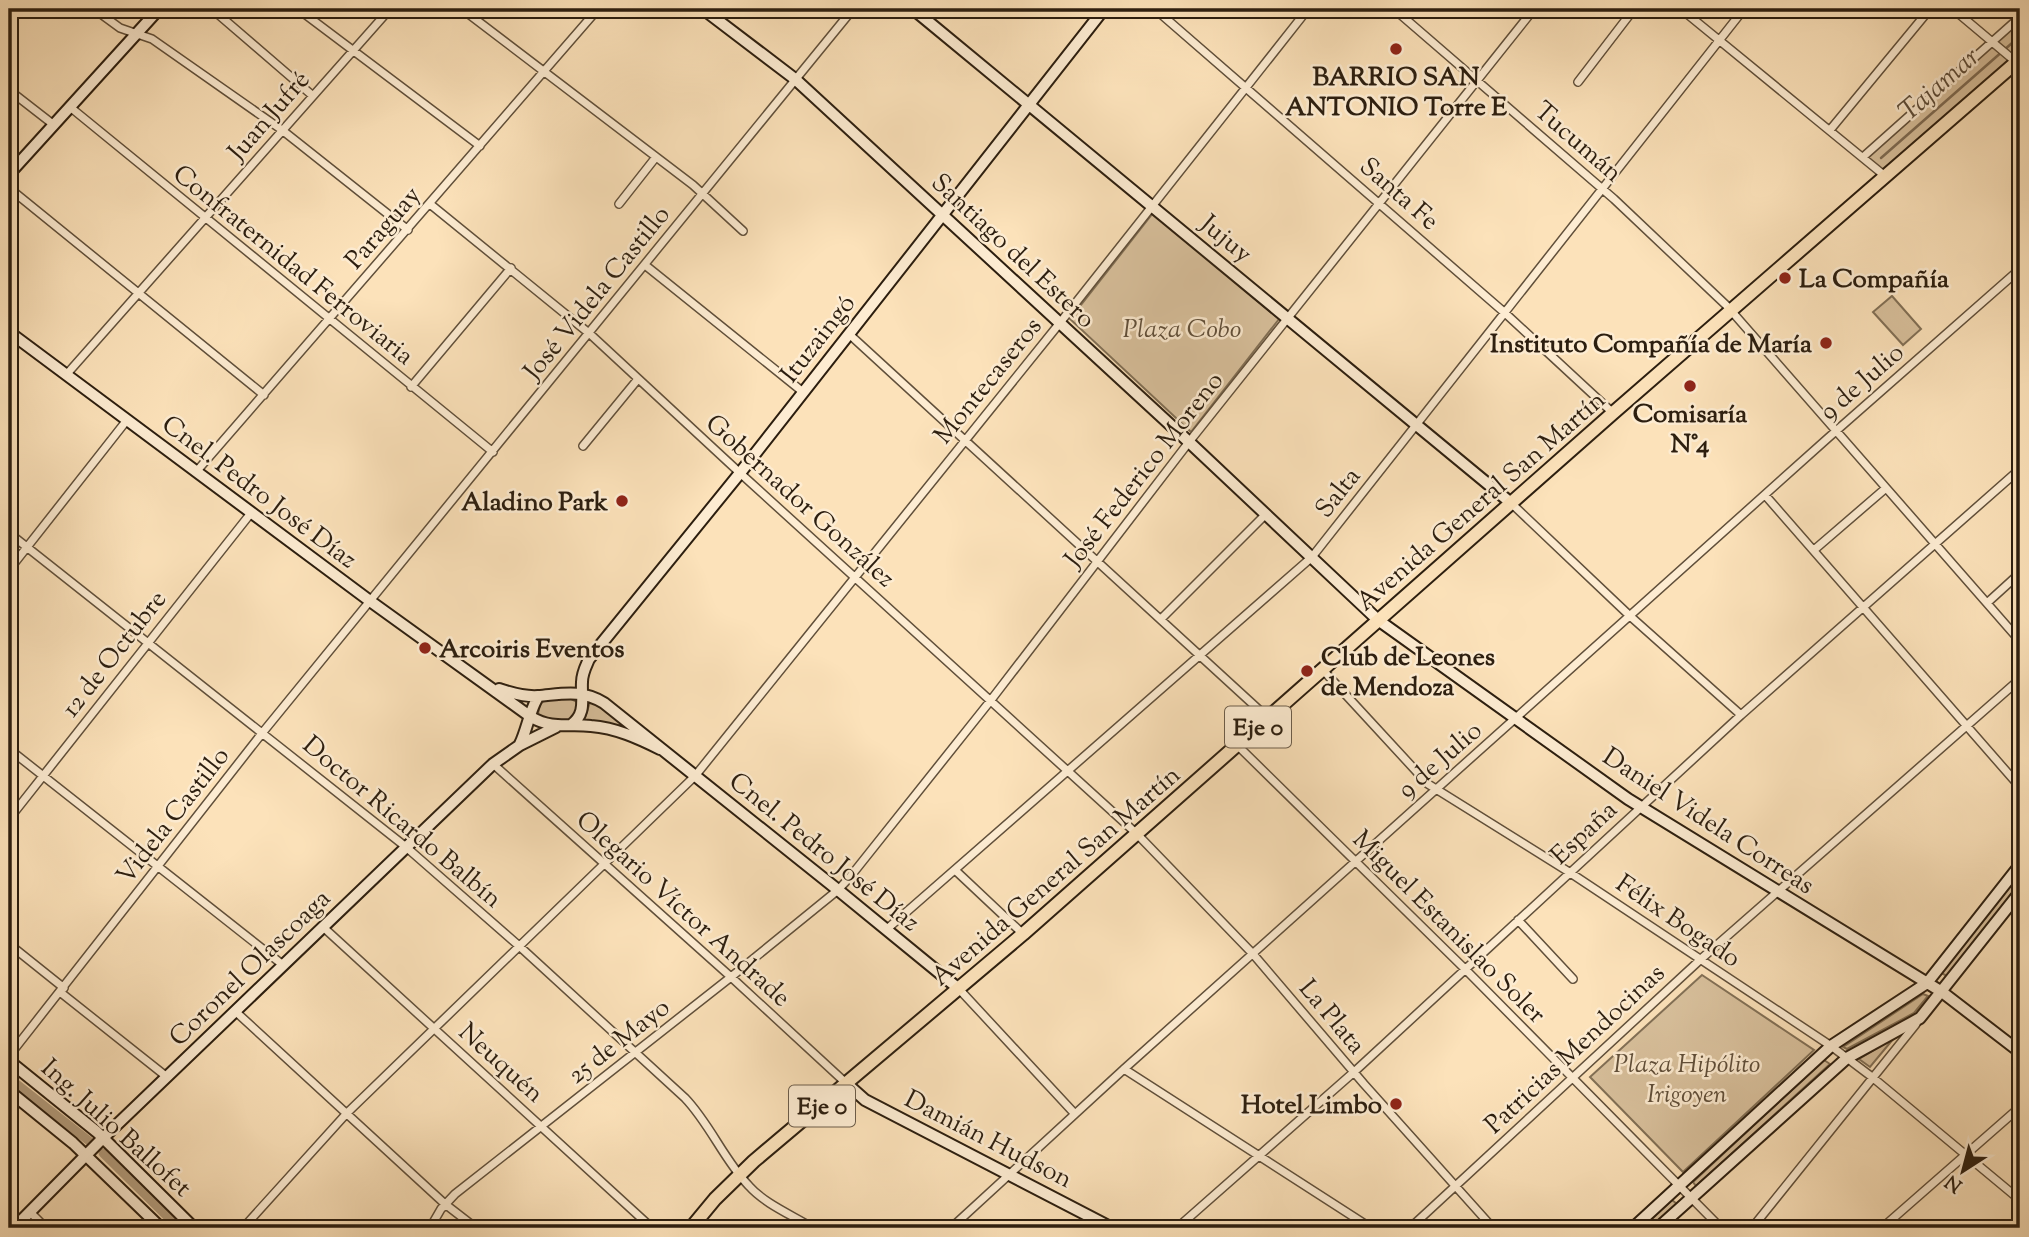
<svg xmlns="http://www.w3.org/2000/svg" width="2029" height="1237" viewBox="0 0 2029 1237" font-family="'Sorts Mill Goudy',serif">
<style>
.green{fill:#d9c19d;stroke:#827056;stroke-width:2}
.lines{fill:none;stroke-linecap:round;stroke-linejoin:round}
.stream{stroke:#7e6b53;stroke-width:2.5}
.canal{stroke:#b59f80;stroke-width:9}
.street-casing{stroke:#604f3a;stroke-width:10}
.secondary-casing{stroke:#2c1e0f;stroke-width:14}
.primary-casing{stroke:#2c1e0f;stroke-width:16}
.street{stroke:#fdecd2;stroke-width:7}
.secondary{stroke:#fdecd2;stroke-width:10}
.primary{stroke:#fce2ba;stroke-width:12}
.poi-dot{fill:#8f2418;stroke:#fdecd2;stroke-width:2.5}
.labels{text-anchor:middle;stroke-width:5;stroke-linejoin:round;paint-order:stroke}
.shield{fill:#fdecd2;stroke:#6b5c4a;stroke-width:2}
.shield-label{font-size:24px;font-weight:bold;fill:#2c1e0f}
.poi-label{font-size:26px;font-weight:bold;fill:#2c1e0f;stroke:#fdecd2;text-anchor:start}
.street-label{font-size:26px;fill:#2c1e0f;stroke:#fdecd2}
.park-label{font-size:26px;font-style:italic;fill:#604f3a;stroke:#fdecd2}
.water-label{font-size:28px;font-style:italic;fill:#5c4b37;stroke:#fdecd2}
</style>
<rect width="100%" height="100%" fill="#fce2ba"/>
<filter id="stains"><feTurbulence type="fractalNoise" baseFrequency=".00286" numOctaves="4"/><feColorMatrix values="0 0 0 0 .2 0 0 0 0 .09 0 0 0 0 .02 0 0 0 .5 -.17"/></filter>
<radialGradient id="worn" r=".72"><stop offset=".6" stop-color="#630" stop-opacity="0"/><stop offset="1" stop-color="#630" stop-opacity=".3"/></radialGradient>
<path class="green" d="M2020,17v42l-134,118 -23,-20z
M1153,213l126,106 -88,113 -121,-113z
M1892,296l29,33 -18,16 -30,-33z
M566,696l11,6 1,10 -11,10 -26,-4 -3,-4 2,-10 6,-5z
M590,702l9,3 42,31 -57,-15z
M2020,871v12l-73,93 -6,-3z
M1702,975l112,75 -131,122 -93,-95z
M1923,994l5,2 -14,17 -67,36 -4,-2z
M1894,1038l-24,29 -11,-8z
M1824,1060l6,4 -134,122 -3,-4z
M1672,1200l5,4 -27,24h-9z"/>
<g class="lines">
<path class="stream" d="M1881,158l139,-122"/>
<path class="canal" d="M9,1078l80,63
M103,1153l76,75"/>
<g class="street-casing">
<path id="street" d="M94,9l26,19 32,11 130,91 126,100
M212,9l101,87
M298,9l182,137
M462,9l231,176 50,46
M1155,9l350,304 108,100
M1394,9l220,190 113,107 293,335
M1681,9l204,167
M1953,9l63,53
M1578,82l56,-73
M9,90l45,35
M70,107l423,345
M1830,130l100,-121
M1863,157l157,-140
M9,188l255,207
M430,204l160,130 150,139 397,361 116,120 111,130 129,144
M619,204l37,-47
M645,265l158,127
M849,334l419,384
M66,375l324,-366
M411,387l100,-119
M583,446l55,-67
M196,472l402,-463
M1765,495l255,292
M1511,503l119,113 111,99
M9,533l397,314 112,98 167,153c25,26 39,62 64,88 16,18 43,29 64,42
M1814,550l72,-62
M9,570l118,-150
M1987,603l33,-30
M1161,619l105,-105
M1322,669l106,115 141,88 262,174 41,31 148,123
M1237,745l229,225 255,258
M9,749l274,216
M493,764l238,213 116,107
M9,819l242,-306
M955,870l68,64
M1518,920l55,59
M323,927l329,301
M887,929l425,-372 432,-548
M9,944l55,44
M959,989l116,125
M60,992l107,85
M235,1011l210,193 31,24
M9,1056l254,-324 590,-723
M1124,1069l247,159
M30,1212l16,16
M1759,1220l11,8
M243,1228l104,-115 348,-337 364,-452 249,-315
M430,1228l11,-19 14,-15 276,-217 107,-87 12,-13 141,-177 198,-258 345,-433
M951,1228l173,-159 704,-631 192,-169
M1177,1228l177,-156 387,-357 279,-246
M1410,1228l291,-269 319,-280
M1752,1228l164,-204
M1882,1228l138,-121"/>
</g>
<g class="secondary-casing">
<path id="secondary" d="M703,9l92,70 394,363 189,178 250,179 314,193 78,60
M913,9l598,494
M9,174l150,-165
M9,332l361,269 161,116c23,13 36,6 60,9 25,2 47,12 69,23
M499,689c12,4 26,8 39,7 25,-2 43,-7 66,7l234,187 121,99
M571,725c16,-12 10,-26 11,-43 0,-9 4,-16 7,-23l151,-186 364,-464
M520,744c7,-14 11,-39 19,-48
M9,1061l88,71 97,96
M847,1084l18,16 247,128
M9,1091l64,52 88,85
M14,1228l89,-90 390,-374 27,-19 36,-18
M1633,1228l198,-182 96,-63 93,-118
M1658,1228l189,-170 73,-40 100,-126"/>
</g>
<g class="primary-casing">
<path id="primary" d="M691,1228l24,-29 39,-38 269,-227 590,-521 407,-354"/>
</g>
<use href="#street" class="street"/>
<use href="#secondary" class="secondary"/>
<use href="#primary" class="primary"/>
</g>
<g class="poi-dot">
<circle cx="1396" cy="49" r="7"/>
<circle cx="1785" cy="278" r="7"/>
<circle cx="1826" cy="343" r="7"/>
<circle cx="1690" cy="386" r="7"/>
<circle cx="622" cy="501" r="7"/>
<circle cx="425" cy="648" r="7"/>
<circle cx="1307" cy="671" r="7"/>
<circle cx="1396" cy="1104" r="7"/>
</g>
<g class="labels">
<g class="shield">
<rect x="1225" y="706.5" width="66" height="41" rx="5"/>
<rect x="789" y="1085.5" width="66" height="41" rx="5"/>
</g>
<g class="shield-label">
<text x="1258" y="735">Eje 0</text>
<text x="822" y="1114">Eje 0</text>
</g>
<g class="poi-label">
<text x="1396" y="85" text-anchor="middle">BARRIO SAN<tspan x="1396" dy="30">ANTONIO Torre E</tspan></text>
<text x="1799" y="287">La Compañía</text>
<text x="1812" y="352" text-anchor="end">Instituto Compañía de María</text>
<text x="1690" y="422" text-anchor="middle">Comisaría<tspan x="1690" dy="30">N°4</tspan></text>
<text x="608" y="510" text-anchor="end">Aladino Park</text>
<text x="439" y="657">Arcoiris Eventos</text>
<text x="1321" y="665">Club de Leones<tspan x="1321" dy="30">de Mendoza</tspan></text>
<text x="1382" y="1113" text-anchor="end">Hotel Limbo</text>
</g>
<g class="street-label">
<text transform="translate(268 115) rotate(-49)" y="9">Juan Jufré</text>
<text transform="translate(1579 141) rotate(41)" y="9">Tucumán</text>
<text transform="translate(1400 193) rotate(41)" y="9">Santa Fe</text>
<text transform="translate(382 227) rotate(-49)" y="9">Paraguay</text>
<text transform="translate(1227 238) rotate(40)" y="9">Jujuy</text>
<text transform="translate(1014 250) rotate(43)" y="9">Santiago del Estero</text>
<text transform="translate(294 264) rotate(39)" y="9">Confraternidad Ferroviaria</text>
<text transform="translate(596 292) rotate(-51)" y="9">José Videla Castillo</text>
<text transform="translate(817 338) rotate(-52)" y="9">Ituzaingó</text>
<text transform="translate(987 380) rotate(-51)" y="9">Montecaseros</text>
<text transform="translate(1861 381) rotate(-41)" y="9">9 de Julio</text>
<text transform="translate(1143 469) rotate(-52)" y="9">José Federico Moreno</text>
<text transform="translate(260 491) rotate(37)" y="9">Cnel. Pedro José Díaz</text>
<text transform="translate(1337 492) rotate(-52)" y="9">Salta</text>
<text transform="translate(801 500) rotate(42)" y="9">Gobernador González</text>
<text transform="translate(1480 500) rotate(-41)" y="9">Avenida General San Martín</text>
<text transform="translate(113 653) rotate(-52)" y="9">12 de Octubre</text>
<text transform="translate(1439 759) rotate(-41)" y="9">9 de Julio</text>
<text transform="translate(172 815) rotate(-52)" y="9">Videla Castillo</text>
<text transform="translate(1709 820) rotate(33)" y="9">Daniel Videla Correas</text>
<text transform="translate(403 821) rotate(40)" y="9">Doctor Ricardo Balbín</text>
<text transform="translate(1583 832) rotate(-43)" y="9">España</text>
<text transform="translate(825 851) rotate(39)" y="9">Cnel. Pedro José Díaz</text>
<text transform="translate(1055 875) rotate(-41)" y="9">Avenida General San Martín</text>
<text transform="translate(684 908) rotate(42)" y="9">Olegario Víctor Andrade</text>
<text transform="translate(1679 920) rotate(34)" y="9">Félix Bogado</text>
<text transform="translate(1450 926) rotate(45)" y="9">Miguel Estanislao Soler</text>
<text transform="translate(249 967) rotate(-44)" y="9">Coronel Olascoaga</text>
<text transform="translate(1333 1016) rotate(50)" y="9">La Plata</text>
<text transform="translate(618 1040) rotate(-38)" y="9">25 de Mayo</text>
<text transform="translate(1574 1048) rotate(-43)" y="9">Patricias Mendocinas</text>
<text transform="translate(502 1062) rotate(42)" y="9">Neuquén</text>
<text transform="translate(117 1127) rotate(42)" y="9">Ing. Julio Ballofet</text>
<text transform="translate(989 1138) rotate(27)" y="9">Damián Hudson</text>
</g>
<g class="park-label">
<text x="1182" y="337">Plaza Cobo</text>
<text x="1687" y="1072">Plaza Hipólito<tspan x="1687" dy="30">Irigoyen</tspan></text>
</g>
<g class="water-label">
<text transform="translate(1938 83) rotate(-41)" y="10">Tajamar</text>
</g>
</g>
<rect width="2029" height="1237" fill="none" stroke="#fce2ba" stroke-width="35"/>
<rect x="10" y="10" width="2008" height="1216" fill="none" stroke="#2c1e0f" stroke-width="3.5"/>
<rect x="18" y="18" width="1994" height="1202" fill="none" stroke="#2c1e0f" stroke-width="2"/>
<g transform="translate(1963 1171) rotate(216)" stroke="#fdecd2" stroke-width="5" paint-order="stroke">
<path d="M0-5L12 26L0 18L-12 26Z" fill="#2c1e0f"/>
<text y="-10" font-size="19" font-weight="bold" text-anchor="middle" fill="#2c1e0f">N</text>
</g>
<rect width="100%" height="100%" filter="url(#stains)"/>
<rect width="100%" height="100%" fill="url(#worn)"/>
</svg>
